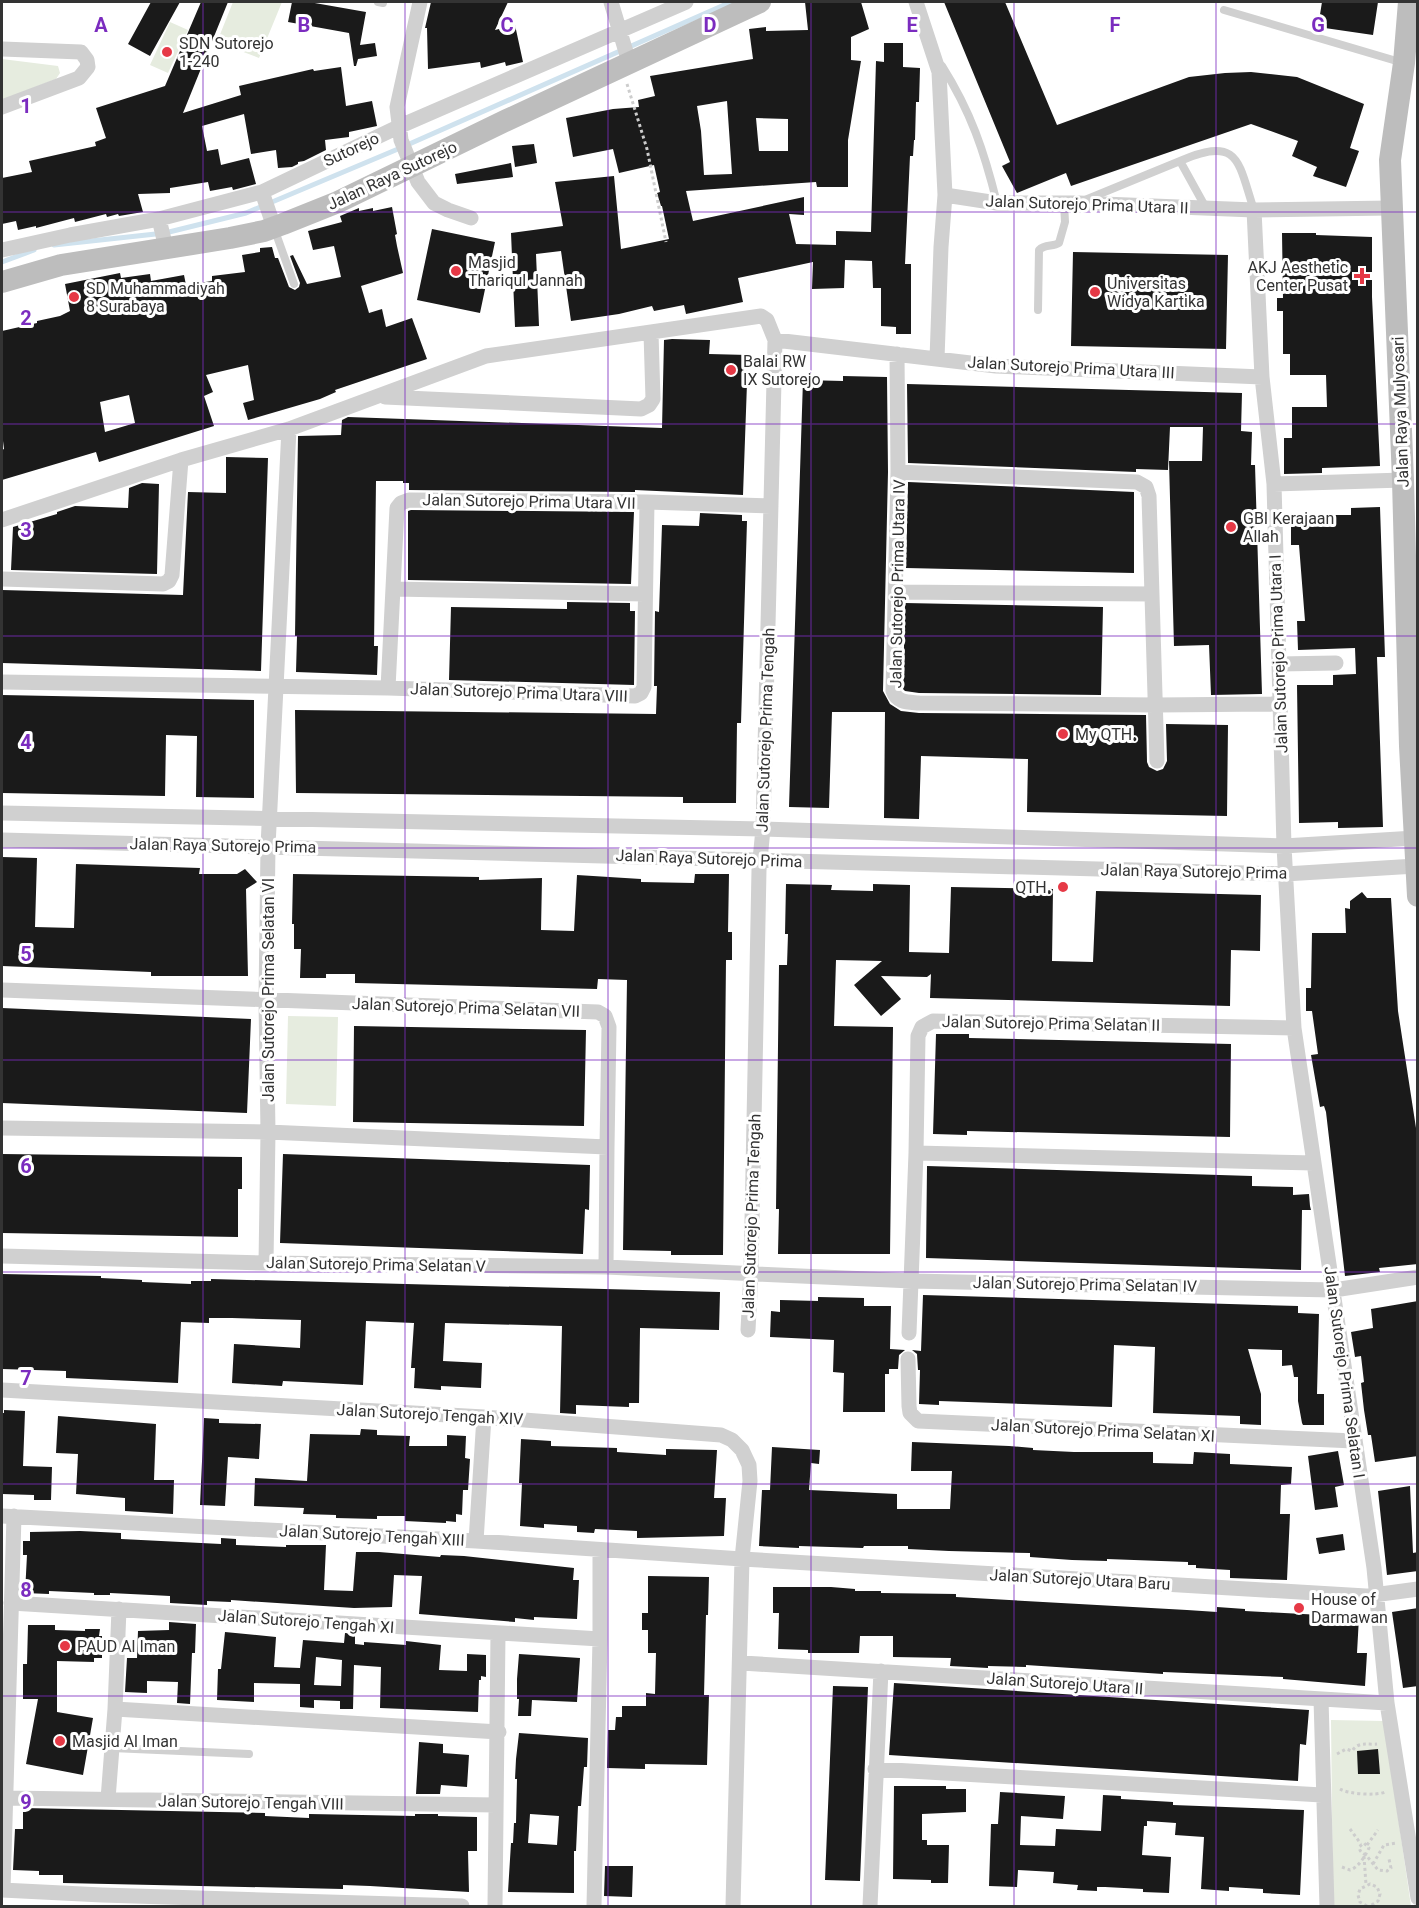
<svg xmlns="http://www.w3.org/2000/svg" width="1419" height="1908" viewBox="0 0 1419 1908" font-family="Roboto,sans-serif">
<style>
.green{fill:#e6ecdf}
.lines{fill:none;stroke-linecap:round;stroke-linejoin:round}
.stream{stroke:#cfe2ee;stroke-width:5}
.building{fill:#1a1a1a;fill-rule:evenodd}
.path{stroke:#cdcdcd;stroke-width:3;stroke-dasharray:3 3;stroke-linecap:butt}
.service{stroke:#d0d0d0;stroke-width:8}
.minor{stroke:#d0d0d0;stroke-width:15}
.secondary{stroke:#bdbdbd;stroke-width:22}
.grid{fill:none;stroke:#7b2cbf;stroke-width:1.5;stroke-opacity:0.55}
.poi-dot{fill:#e63946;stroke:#fff;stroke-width:2}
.labels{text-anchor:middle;stroke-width:6;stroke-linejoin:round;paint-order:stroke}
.poi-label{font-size:16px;fill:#333;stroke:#fff;text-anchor:start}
.street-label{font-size:16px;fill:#333;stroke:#fff}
.grid-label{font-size:20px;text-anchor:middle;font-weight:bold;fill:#7b2cbf;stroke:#fff;stroke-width:6;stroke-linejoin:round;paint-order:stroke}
</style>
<rect width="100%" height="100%" fill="#fff"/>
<path class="green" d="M233,2h49l-23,56 -42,-16z
M170,22l18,8 -20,43 -18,-8z
M2,59l56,7 2,7 -4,6 -54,21z
M288,1016l50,1 -2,89 -50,-2z
M1331,1720l53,1 27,185h-78z"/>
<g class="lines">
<path class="stream" d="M54,245l111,-12 81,-20 152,-64 333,-147
M2,262l32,-12"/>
</g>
<path class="building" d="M151,2h29l-30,54 -22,-12z
M201,2h27l-45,111 58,-18 -2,-9 74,-17 1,2 27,-4 5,39 26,-5 5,25 -28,6v5l-24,3 1,10 -22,11 -6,1v2l-6,3 -14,1 -2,-18 -25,4 -7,-40 -42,12 5,25 11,-2 3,16 28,-7 7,26 -23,6 -1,-3 -22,4 -2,-9 -38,6v5l-32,1 5,18 -24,4 -1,-2 -11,3 -1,-3 -31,8 -1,-4 -38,10v-2l-18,4 -2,-9 -14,3v-46l30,-6 -3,-11 67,-15 -1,-4 11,-4 -10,-30 69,-22z
M292,2h17l57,10 -6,33 15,-2 2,13 -19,3 -2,7h-2l-5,-33 -61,-11z
M431,2h77l-13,28 20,-5 8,37 -17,4 -1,-4 -24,6 -1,-6 -52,7 -1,-41h-2z
M805,2h56l8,27 -18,8v23l10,1 -13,79v47h-31l-1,-5 -130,9 7,30 111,-24v18l-15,-1 7,30 40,1v-14l35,1 5,-171 8,1v-19h19v24l17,1 -1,34h-3l-1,38h-1l-1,16h-3l-5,108h6v70h-15v-7l-15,-1v-38h-8l-1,-27 -27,-1 -1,28 -32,1 1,-27 -75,16 5,24 -57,12 -2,-9 -30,6 -2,-5 -33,8 -48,7 -10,-70 -25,3 3,72 -24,1 -4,-94 52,-7 -8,-44 59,-6 7,73 48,-10 -7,-33h-1l-4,-13 3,-1 -6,-27 -35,8 -6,-24 -40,8 -7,-39 47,-9 26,-2 -1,-7 17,-4 -5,-20 103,-17 -4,-30 17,-2v4l42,-1zM727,101l5,73 -28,1 -3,-44 -4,-25zM756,118l32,1v32h-29z
M944,2h61l52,123 132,-48 36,-4 26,-1 46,5 67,27 -14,44 9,3 -13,36 -33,-11 4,-9 -25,-11 6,-15 -47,-17 -180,62 -5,-13 -49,20 -15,-27 8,-4z
M1322,2h56l-5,33 -55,-8z
M534,144l3,19 -22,4 -3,-21z
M511,163l2,14 -56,7 -2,-10z
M392,207l5,27 -2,1 2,11 6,27 -42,13 8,27 13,-4 4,18 26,-9 15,41 -92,31 1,2 -16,7 -72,21 -5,-17 11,-3 -6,-35 -42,10 7,17 -9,4 10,30 -115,36 -3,-10 -94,28v-30l2,-1 -2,-16v-102l35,-8v-2l23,-5 10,-5 -5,-27 55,-11 1,5 29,-4 1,7 33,-6 2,10 26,-4v-5l33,-4 -3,-17 18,-3v-4l12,-1 3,11h3l11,29 6,3 4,-3 1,-4 -10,-27 3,-1 14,29 34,-7 -7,-31 -21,4 -5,-19 34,-9 -2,-6 19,-8v3l14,-3v3zM129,395l6,28 -30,9 -5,-30z
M432,229l63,13 -15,71 -63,-13z
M1282,233h34v2l56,2v60l8,169 -58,2v5l-38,1v-36h8v-31h35l-1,-32h-36v-21h-7v-43h-6v-13h6z
M1073,252l155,3 -2,94 -155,-3z
M672,339l38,1 -1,14 39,1 -5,140 -108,-5v2l-226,-2v-7h-6v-2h-27l-2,165h4l-1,29 -81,-3 1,-36h-2l3,-200 43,-1 1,-15 6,-3 314,11 2,-88z
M843,376l44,1 1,95 -5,219 7,13 11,7 18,2 227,2 1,47 2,5 8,4 6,-2 4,-8 -1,-37 62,1 -1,91 -200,-4 1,-53 -107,-3 -2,63 -35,-1 1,-106h-53l-3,96 -40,-1 14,-427 40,1z
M907,384l335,9 -1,38 11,1 -1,33h4l7,229 -51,1 -2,-50 -35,1 -5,-185h33l1,-34h-33l-2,43 -32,-1v3l-228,-9z
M226,457l42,1 -7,213 -259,-8v-73l181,5 5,-103 38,1z
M908,482l226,10v81l-228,-5z
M142,483l17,1 -2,90 -146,-4 2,-43 44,-13v-2l18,-6 53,2 1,-20z
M1380,507l5,150h-8l6,170 -45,1v-6l-39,1 -2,-138h36v-10l23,-1 -1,-26 -57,2 -1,-29h8l-6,-76h-8v-30h60v-7z
M411,510l223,2 -3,72 -223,-4v-69z
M700,513l42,2v6h5l-6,202h-4l-1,80h-53v-6l-387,-4 -1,-83 361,4 1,-28h-3l1,-75 4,1 3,-87 37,1z
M567,602l63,1v8h5l-1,74 -185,-5 2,-73 116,2z
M905,603l198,4 -2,88 -182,-2 -14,-2 -2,-2z
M2,695l252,5v98l-58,-1 1,-61 -31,-1 -1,61 -163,-3z
M2,857l35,1 -2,69 39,1 2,-64 124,4 -1,6h38l8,-5 12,13 -11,7 2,87h-97v-4l-149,-6z
M293,874l186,3v3l63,-2 -1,52 33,1 3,-56 64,4v3l53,1 1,-9h34l-1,58h4v28h-6l-3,295h-52v-4l-48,-1 4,-270 -29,-1 -1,10 -242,-6v-9h-29v4h-26l1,-29h-7v-25h-2z
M786,884l46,1 -1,5 42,1v-7l37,1 -1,67 40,1 2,-66 102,2 -1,72 41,1 3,-71 165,4 -1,56 -29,-1 -1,56 -300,-8 1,-24 -4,3 -46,-1 20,23 -20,17 -27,-31 28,-24 -46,-1 -2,66 59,1 -3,227h-112l1,-45h-3l3,-244h8l1,-31h-3z
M1362,892l5,6h24l7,113 20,130v123l-39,4 1,4 -35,4 -19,-164 -2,-6 -4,1 -9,-52 7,-1 -6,-43h-6v-23h5l1,-55h34l-1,-25 5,1v-8z
M2,1008l249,11 -4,94 -245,-10z
M354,1026l232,4 -2,96 -231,-4z
M936,1034h33v4l262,6 -1,93 -263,-6v4l-34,-1z
M2,1154l240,3v32h-4v48l-236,-4z
M283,1154l307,11 -1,45 -4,-1 -2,45 -303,-11z
M927,1166l325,10v10l41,1v8l16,-1 1,12 1,4h-9l-1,60 -375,-12z
M2,1274l99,2v2l41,2v2l49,2v-3h20v-2l509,13 -1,38 -79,-2 -1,75h-10v4l-53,-2v9l-16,-1 2,-87 -117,-3 -2,38 39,2 -1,25 -40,-2v4l-27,-2 1,-20h-4l3,-45 -48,-2 -3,64 -80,-4 -1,5 -50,-3 2,-39 66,4 1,-28 -69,-2h-23v5l-28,-1 -3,61 -112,-5v-7l-64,-2z
M923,1295l375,11v7l21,1 -2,80h7v31h-21l-1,-2 -4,-22v-24h-4l-2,-12 -10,1v-16l-34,-1 13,45v31l-21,-1v-8l-87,-3 2,-66 -41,-2 -2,62 -173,-6v4l-20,-1 1,-34h-2l-1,-16 -5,-4 9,1z
M818,1297l46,1v8h27l-1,43 15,1 -6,5 -1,14h-9v5h-4v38h-42l1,-39 -11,-1 1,-32 -64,-3 1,-26 9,1v-12l38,1z
M1418,1301v155l-43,6 -4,-27h-3l-4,-25 -3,-27 3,-1 -3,-26 -6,1 -4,-25 22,-4 -2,-19z
M4,1410l21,1 -2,55 29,1 -1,33h-17v-5l-32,-1v-81h2z
M58,1416l98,8 -2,56h20l-1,34 -48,-3v-13l-49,-4 2,-40 -22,-1z
M204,1418l15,1v4l42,1 -2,35 -31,-2 -3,49 -25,-1z
M361,1429l16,1v5l33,1 -1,10h38v-11l19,1 -1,22 5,1 -2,31h-5l-1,25 -6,-1v8l-10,-1v2l-41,-2v-5h-28v3l-41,-1v-3l-33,-1 1,-6 -50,-2 1,-28 52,3 3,-47 50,1z
M521,1439l30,2v5l66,2v4l49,3v-6l51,1 -3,48h12l-2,38 -87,2v-7l-42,-2 -1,4 -17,-1v-6l-33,-2v4l-24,-2 2,-43h-3z
M912,1442l97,4 24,2v2l41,2h79v11l40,1 1,-12 36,2v10l62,3 -1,17 -10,1 -1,29h10l-3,66 -57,-2v-8l-34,-2v-3h-8v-3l-81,-3v2l-35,-1 -42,-3v-4l-81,-2 -41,-2v-3h-44l-1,2 -64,-2v2l-40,-2 3,-56h8l2,-43 48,3 -1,14 -8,-1 -2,27 88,4v15h53l2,-38h-41z
M1338,1451l6,34 -9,2 3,20 -23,3 -7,-54z
M1410,1486l3,67 5,-1v19l-31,4 -9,-84z
M80,1531l41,2v6l100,5v-6l15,1v6l50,2v-2h40l-2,45 29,1 3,-39h23l61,5 1,-2 23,1 110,12 -1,12h6l-2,39 -43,-2v3l-19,-2v4l-96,-8 3,-38 -28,-1 -2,32 -38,1 -123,-8v2l-24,-1v4l-37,-2v-7l-19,-1 -41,-2v2h-16v-2l-45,-2v3l-24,-1 2,-38h-4v-14h7v-9z
M1343,1534l2,16 -26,4 -3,-16z
M648,1576l61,1 -1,38h-2l-2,80h5l-2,70 -62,-1v5l-38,-1 1,-38h7l1,-13h6v-11h24v-13l9,1 1,-41h-8v-23h-6v-17h6z
M773,1587h58l24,2v2h26v2l75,1v3l231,13 30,2v-5l28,2v2l114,6 -2,36h10l-2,33 -82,-7v-2l-120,-5v2l-137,-9v2l-38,-1v2l-38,-2 1,-8 -58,-1v-21h-33l-1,17h-51v-3l-30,-1 1,-36h-6z
M1418,1608v78l-15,2 -11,-76z
M169,1622l27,2 -1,29h-3l-2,51 -13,-1 1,-21 -31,-1v12l-22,-1 2,-34h10l1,-27 31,-1z
M28,1625h27v5l30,1v-2h15l-1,7h3v22h-8v4l-37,-1v51l36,6 -10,57 -57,-11 12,-65h-15v-35h4z
M225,1632l51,5 -2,30 26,1 3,-28 41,3 1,-10 10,1v10l9,1v-3l42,3v-4l35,4 -2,25 28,1v-17l19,1v22l-5,-1v4h-2l-1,32 -98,-4 1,-41 -27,-2 -1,44h-13v-8l-26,-1v8l-14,-1v-23l-46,-1v19l-37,-2 1,-31h3zM316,1657l26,3 -1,26 -27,-1z
M519,1654l61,4 -3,44 -45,-2 -1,16h-13l1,-17h-2v-20z
M894,1683l415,27 -3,35 -6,-1 -2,37 -409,-26z
M833,1686l35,1 -8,194 -35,-1z
M519,1733l69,5 -1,29h-3l-3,39h-3l-2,45h-2v42l-66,-1 3,-49h2l1,-20h2l1,-44h-2l1,-20zM530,1814l29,2 -2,29 -29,-2z
M419,1742l24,2v9l26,2 -2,32 -26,-2 -1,9h-24z
M1378,1749l2,25h-22l-1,-23z
M894,1786h52v3h20v23l-44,2v26h5v5h22l-1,38h-17v-3l-38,-1z
M1000,1792l65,4 -2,23 -42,-3 -1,29 35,1 1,-17 45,2 2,-36 18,1v3l52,3v3l131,5 -4,85 -37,-2v-4l-34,-2v4l-28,-2 3,-52 -29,-2 1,-12 -29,-2v5h-3l-2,29 29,2 -2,36 -26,-1v-3l-38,-2h-8v4l-20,-1 1,-5 -25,-2 1,-11 -36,-2 -1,17 -28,-1 2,-62h7z
M23,1808l242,5v3l44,2v-4l106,2v-2h23v2l39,1v34h-9l1,41 -99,-6 -27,-1v4l-280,-6v-8h-24v-4l-26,-1 2,-41h8z
M605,1866h28l-1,31 -28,-1z"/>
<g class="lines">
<path class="path" d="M627,84l20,65 19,93
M1337,1754l9,-5 6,2c7,-10 15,-6 25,-7
M1340,1789c8,5 36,7 45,3
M1350,1829l11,15
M1367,1845l11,-15
M1364,1856l2,29
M1373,1864l11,-19 12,-2
M1342,1867l8,3c9,-3 15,-14 19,-22l-5,-5 -5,4c1,5 3,6 7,8l12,15 9,1 4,-3 -2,-9
M1367,1906l-7,-4 -2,-7 2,-6 10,-5 7,3 3,7 -2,7 -8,5"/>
<path class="service" d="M378,2l5,1
M1224,10l176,52
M942,66c29,46 42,85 55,137
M1180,161c60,-26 58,1 74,49
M1085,200l95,-39 26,47
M274,228l20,56
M1038,310l1,-60c6,-6 14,-3 20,-7l6,-21 -1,-19
M112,1748l137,6"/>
<path class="minor" d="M420,2l-23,105 4,33 17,42 16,21 14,7 23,8
M611,2l18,60
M916,2l23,70 6,123 52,8h81l176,7 137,-2
M2,49l79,3 6,8 1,7 -9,11 -77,29
M262,192l12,35
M1254,210l8,167 12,107 10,362 10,182 80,540 13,135 31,195
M159,219l7,29
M2,250l68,-15 89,-16 103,-27 136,-65 288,-125
M775,340l221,26 266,11
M897,354l1,118 -5,219c4,12 15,11 26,12l237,2 124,-1
M937,359l4,-112 4,-52
M385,397l256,12 8,-4 4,-6 -2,-66
M898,472l239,10 9,5 3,9 8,265
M1274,484l129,-4
M2,520l179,-60 108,-31 197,-73 275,-40 6,4 8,20 -12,489 -4,41 -8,402 -3,58
M2,579l161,5 6,-3 3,-6 9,-115
M394,589l250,5
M896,592l256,2
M1279,664l57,-1
M2,682l386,6 247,8 6,-3 3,-6 3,-185
M388,688l9,-180 4,-5 8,-3 238,2 124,4
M2,813l761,16 521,17 131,-8
M2,840l1283,34 131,-8
M2,990l596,22 7,4 4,11 -2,120
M2,1128l266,4 339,15 -1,120
M916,1153l398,10
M2,1256l264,7 340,4 306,14 422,9 84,-13
M266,1263l2,-131 -2,-132 2,-154 21,-417
M909,1333l7,-180 2,-117 4,-9 11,-6 361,7
M908,1359l1,47 1,7 8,8 436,20
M2,1390l482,27 237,18 11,5 10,10 7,15 1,16 -8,78 -9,347
M2,1516l474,25 266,18 624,37 52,-7
M476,1541l8,-124
M11,1603l589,36
M742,1663l645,40
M1321,1699l6,207
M115,1709l384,23
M875,1769l447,26
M6,1798l490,7
M108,1799l7,-90 4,-100
M2,1890l100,5 360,11
M3,1890l11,-374
M495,1906l3,-273
M594,1906l6,-267v-89
M870,1906l11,-235"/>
<path class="secondary" d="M1409,2l-5,61 -14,97 13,320 7,266 8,150
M2,282l59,-17 169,-27 34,-7 19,-7 55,-22 169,-82 253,-118"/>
</g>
<path class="grid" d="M203,2v1904M405,2v1904M608,2v1904M811,2v1904M1014,2v1904M1216,2v1904M2,212h1416M2,424h1416M2,636h1416M2,848h1416M2,1060h1416M2,1272h1416M2,1484h1416M2,1696h1416"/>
<g class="poi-dot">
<circle cx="167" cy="52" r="6"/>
<circle cx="456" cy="271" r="6"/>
<path d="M1359 267h6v6h6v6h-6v6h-6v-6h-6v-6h6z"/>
<circle cx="1095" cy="292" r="6"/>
<circle cx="74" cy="297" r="6"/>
<circle cx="731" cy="370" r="6"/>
<circle cx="1231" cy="527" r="6"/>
<circle cx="1063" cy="734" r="6"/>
<circle cx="1063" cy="887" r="6"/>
<circle cx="1299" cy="1608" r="6"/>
<circle cx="65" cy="1646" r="6"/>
<circle cx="60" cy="1741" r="6"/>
</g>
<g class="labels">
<g class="poi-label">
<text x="179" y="49">SDN Sutorejo<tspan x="179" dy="18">1-240</tspan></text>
<text x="468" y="268">Masjid<tspan x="468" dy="18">Thariqul Jannah</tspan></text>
<text x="1348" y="273" text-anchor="end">AKJ Aesthetic<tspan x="1348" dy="18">Center Pusat</tspan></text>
<text x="1107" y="289">Universitas<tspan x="1107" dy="18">Widya Kartika</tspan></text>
<text x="86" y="294">SD Muhammadiyah<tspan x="86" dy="18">8 Surabaya</tspan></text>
<text x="743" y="367">Balai RW<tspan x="743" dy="18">IX Sutorejo</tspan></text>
<text x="1243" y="524">GBI Kerajaan<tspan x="1243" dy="18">Allah</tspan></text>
<text x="1075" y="740">My QTH.</text>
<text x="1051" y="893" text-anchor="end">QTH.</text>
<text x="1311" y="1605">House of<tspan x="1311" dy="18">Darmawan</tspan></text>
<text x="77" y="1652">PAUD Al Iman</text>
<text x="72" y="1747">Masjid Al Iman</text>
</g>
<g class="street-label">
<text transform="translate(351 149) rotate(-25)" y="6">Sutorejo</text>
<text transform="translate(392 175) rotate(-25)" y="6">Jalan Raya Sutorejo</text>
<text transform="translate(1087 204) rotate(2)" y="6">Jalan Sutorejo Prima Utara II</text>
<text transform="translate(1071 367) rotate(3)" y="6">Jalan Sutorejo Prima Utara III</text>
<text transform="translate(1400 412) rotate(-92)" y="6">Jalan Raya Mulyosari</text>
<text transform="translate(529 501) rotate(1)" y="6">Jalan Sutorejo Prima Utara VII</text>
<text transform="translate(897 584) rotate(-89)" y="6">Jalan Sutorejo Prima Utara IV</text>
<text transform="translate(1278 654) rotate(-92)" y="6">Jalan Sutorejo Prima Utara I</text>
<text transform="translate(519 692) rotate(2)" y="6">Jalan Sutorejo Prima Utara VIII</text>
<text transform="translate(765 730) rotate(-88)" y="6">Jalan Sutorejo Prima Tengah</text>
<text transform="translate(223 845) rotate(1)" y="6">Jalan Raya Sutorejo Prima</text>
<text transform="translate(709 858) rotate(2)" y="6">Jalan Raya Sutorejo Prima</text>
<text transform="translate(1194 871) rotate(1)" y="6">Jalan Raya Sutorejo Prima</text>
<text transform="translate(268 990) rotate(-90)" y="6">Jalan Sutorejo Prima Selatan VI</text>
<text transform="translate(466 1007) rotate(2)" y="6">Jalan Sutorejo Prima Selatan VII</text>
<text transform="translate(1051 1023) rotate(1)" y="6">Jalan Sutorejo Prima Selatan II</text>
<text transform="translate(751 1216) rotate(-88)" y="6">Jalan Sutorejo Prima Tengah</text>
<text transform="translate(376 1264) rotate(1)" y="6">Jalan Sutorejo Prima Selatan V</text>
<text transform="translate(1085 1284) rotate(1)" y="6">Jalan Sutorejo Prima Selatan IV</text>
<text transform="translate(1345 1372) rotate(82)" y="6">Jalan Sutorejo Prima Selatan I</text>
<text transform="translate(430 1414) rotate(3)" y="6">Jalan Sutorejo Tengah XIV</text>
<text transform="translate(1103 1430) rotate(3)" y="6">Jalan Sutorejo Prima Selatan XI</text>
<text transform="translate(372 1535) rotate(3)" y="6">Jalan Sutorejo Tengah XIII</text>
<text transform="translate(1080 1579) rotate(3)" y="6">Jalan Sutorejo Utara Baru</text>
<text transform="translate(306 1621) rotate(4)" y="6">Jalan Sutorejo Tengah XI</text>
<text transform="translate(1065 1683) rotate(4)" y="6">Jalan Sutorejo Utara II</text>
<text transform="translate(251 1802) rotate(1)" y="6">Jalan Sutorejo Tengah VIII</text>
</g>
</g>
<g class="grid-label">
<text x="101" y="32">A</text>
<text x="304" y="32">B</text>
<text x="507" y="32">C</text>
<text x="710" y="32">D</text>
<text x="912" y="32">E</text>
<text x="1115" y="32">F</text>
<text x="1318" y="32">G</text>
<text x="26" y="113">1</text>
<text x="26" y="325">2</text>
<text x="26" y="537">3</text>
<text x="26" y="749">4</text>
<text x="26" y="961">5</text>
<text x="26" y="1173">6</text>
<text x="26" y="1385">7</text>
<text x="26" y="1597">8</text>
<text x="26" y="1809">9</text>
</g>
<rect width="1419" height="1908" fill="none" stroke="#333333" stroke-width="6"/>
</svg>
